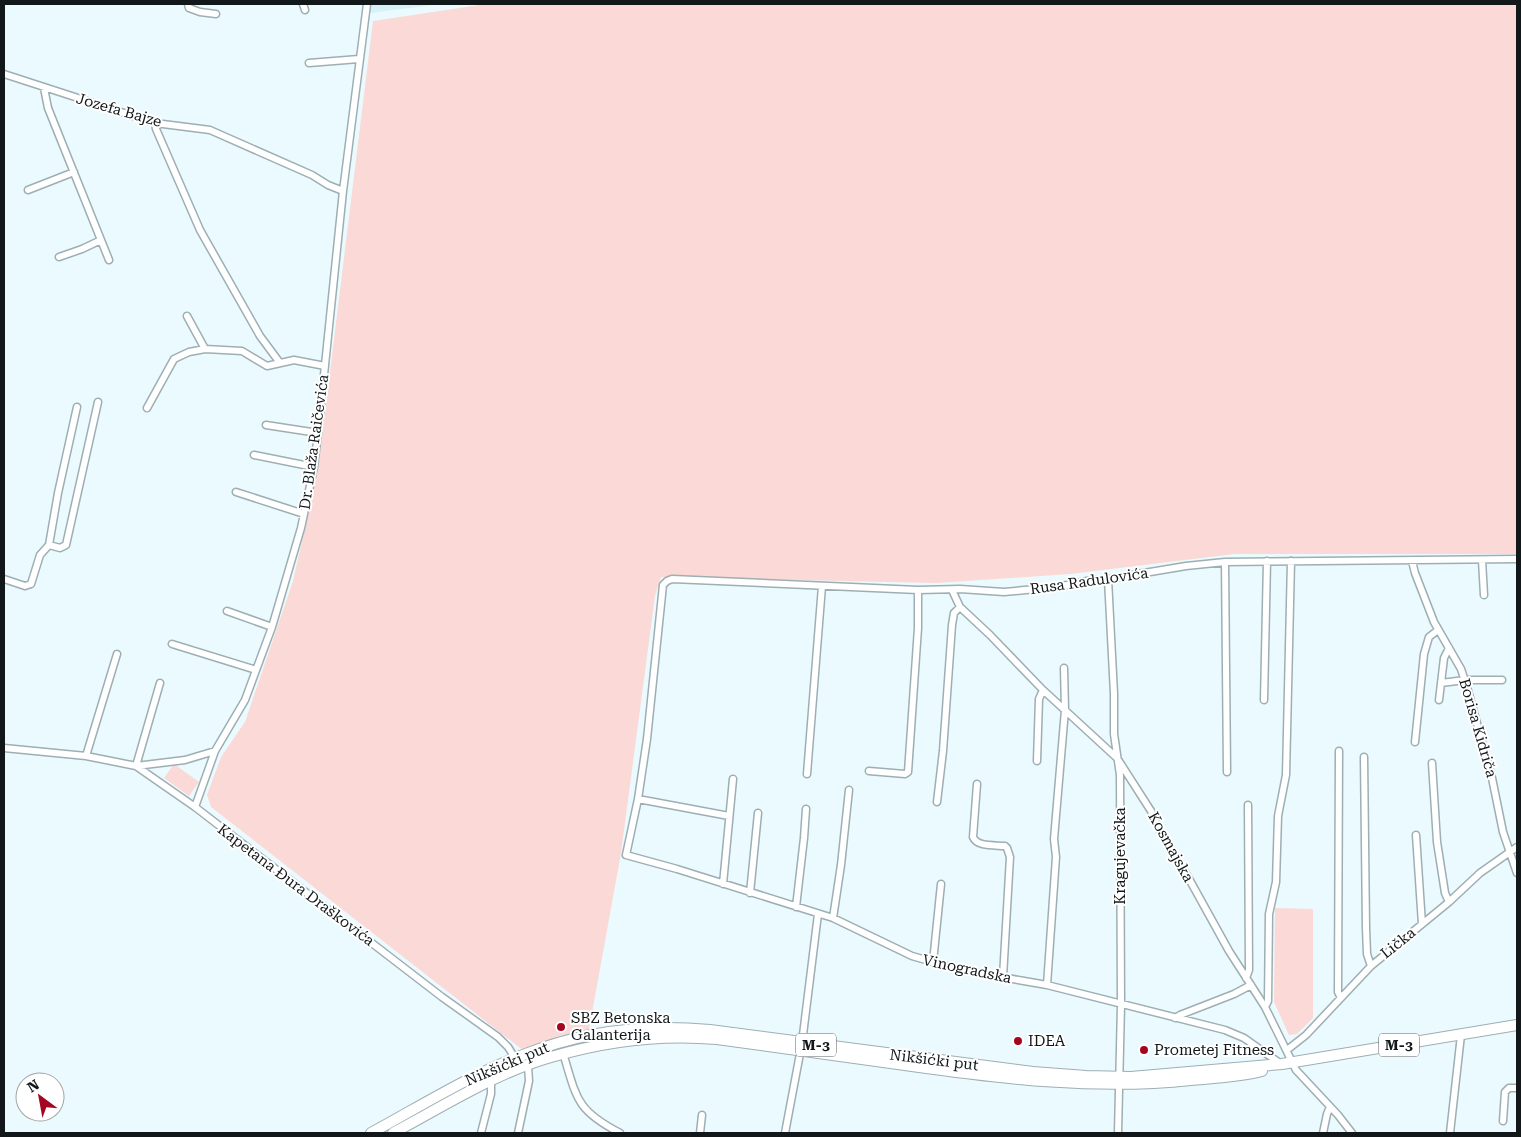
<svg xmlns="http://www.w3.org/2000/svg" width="1521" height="1137" viewBox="0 0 1521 1137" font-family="'Roboto Serif',serif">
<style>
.built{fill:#d5f2f9}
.green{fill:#fbd9d6}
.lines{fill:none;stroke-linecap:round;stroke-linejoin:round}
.street-casing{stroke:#9dafb3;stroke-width:9}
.primary-casing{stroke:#9dafb3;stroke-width:12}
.street{stroke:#fff;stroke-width:6}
.primary{stroke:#fff;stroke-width:10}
.poi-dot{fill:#a3061e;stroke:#fff;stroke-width:2}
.labels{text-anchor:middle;stroke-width:4;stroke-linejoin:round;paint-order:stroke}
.shield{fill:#fff;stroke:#595d5f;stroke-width:1}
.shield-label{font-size:14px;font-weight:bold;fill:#12181a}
.street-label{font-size:15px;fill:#12181a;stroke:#fff}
.poi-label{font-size:15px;fill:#12181a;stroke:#fff;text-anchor:start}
</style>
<rect width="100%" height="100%" fill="#ebfafe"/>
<path class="built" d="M371,4h70l-71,9z"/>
<path class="green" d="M486,4h1031v550h-283l-164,20 -134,9 -275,-6 -6,19 -34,257 -33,182 -59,20 -318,-248 -4,-12 14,-38 24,-35 48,-141 25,-111 55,-449z
M174,764l25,18 -10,14 -25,-18z
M1275,908l38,1v109l-16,16 -8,1 -15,-33z"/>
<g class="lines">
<g class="street-casing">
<path id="street" d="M188,4l1,4 11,4 16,2
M303,4l2,6
M309,63l50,-4
M4,74l151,49 55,7 102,45 16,10 15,6
M44,88l4,20 61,152
M155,123l1,6 44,101 60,106 20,27
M28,190l46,-18
M59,257l23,-8 19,-9
M187,316l18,33
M147,408l27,-49 15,-7 16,-3 37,2 25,15 27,-6 31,6
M266,425l52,8
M254,455l60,12
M236,492l68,22
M49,545l11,3 6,-3 32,-143
M1482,560l2,35
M1412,561l3,12 19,49 27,47 6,18 25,91 11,54 14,41
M1225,562l2,210
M4,579l21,7 6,-2 9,-29 9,-10 9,-52 19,-86
M1108,579l6,115v40l6,41 1,230 -3,128
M952,590l8,17 30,28 53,55 74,68 34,53 8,18 29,48 41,74 36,56 31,63 42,45 14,18
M227,611l45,16
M172,644l84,26
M1441,683l24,-3h37
M1264,700l3,-139
M1439,700l5,-42 5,-10
M1415,742l9,-88 5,-17 9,-7
M4,748l82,8 50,10 49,-6 30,-9
M1339,751l-1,241 3,6
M86,756l31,-102
M1364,757l2,171 1,26 4,12
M1037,761l2,-62 4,-9
M1432,763l5,79 8,51 4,9
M136,766l59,41 247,190 56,40 10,10 7,11
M136,766l24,-83
M869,771l36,3 3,-2 10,-144v-38
M807,774l15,-188
M977,784l-4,53c4,10 21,8 32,9l2,2 3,9 -7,120
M638,799l91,17
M937,802l6,-51 9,-126 2,-12 6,-6
M195,807l20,-56 30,-51 27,-73 29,-99 13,-61 4,-34 25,-242 24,-187
M1416,835l6,89
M723,884l10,-105
M750,893l8,-80
M796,907l8,-69 2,-29
M833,918l8,-53 8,-75
M933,962l8,-78
M1246,978l3,-8 -1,-165
M1047,985l9,-128 -2,-18 11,-129 -1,-42
M1265,1007l3,-6 1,-87 7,-32 2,-66 8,-41 5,-214
M1175,1018l5,-3 54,-21 17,-9
M1287,1050l19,-15 65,-69 78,-64 31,-29 37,-26
M563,1053c14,46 13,57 57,80
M1281,1064l-37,-26 -19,-8 -178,-45 -86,-15 -49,-14 -79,-38 -156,-49 -51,-14 12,-56 9,-60 16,-154 4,-4 5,-2 246,11 42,-1 44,3 53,-5 35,-7 16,-1 78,-13 39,-4 292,-3
M1503,1121l2,-29 4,-4h8
M481,1133l10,-39v-13
M518,1133l11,-52 -1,-15
M700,1133l2,-18
M785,1133l17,-90 16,-129
M1323,1133l4,-19 3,-7
M1450,1133l11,-98"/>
</g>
<g class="primary-casing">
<path id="primary" d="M371,1133c50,-27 99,-58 152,-78 59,-24 124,-31 187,-25l323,42 53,4 45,1 151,-13 235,-39
M393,1133c51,-27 102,-60 158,-76 54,-16 110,-23 166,-18 65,9 130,18 195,27 93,13 185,24 279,14 23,-2 48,-3 71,-9"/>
</g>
<use href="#street" class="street"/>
<use href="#primary" class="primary"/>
</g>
<g class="poi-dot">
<circle cx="561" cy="1027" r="5"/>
<circle cx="1018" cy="1041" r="5"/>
<circle cx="1144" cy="1050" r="5"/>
</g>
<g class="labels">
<g class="shield">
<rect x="796" y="1033.5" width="40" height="23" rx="4"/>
<rect x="1379" y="1033.5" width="40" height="23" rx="4"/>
</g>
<g class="shield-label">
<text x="816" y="1050">M-3</text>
<text x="1399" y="1050">M-3</text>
</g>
<g class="street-label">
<text transform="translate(119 110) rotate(16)" y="5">Jozefa Bajze</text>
<text transform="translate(314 442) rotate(-82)" y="5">Dr. Blaža Raičevića</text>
<text transform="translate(1089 581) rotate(-8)" y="5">Rusa Radulovića</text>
<text transform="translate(1478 728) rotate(74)" y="5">Borisa Kidriča</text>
<text transform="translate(1171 847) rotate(61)" y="5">Kosmajska</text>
<text transform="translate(1120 856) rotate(-90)" y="5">Kragujevačka</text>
<text transform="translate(296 885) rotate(37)" y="5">Kapetana Đura Draškovića</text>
<text transform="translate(1398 943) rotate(-39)" y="5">Lička</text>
<text transform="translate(967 969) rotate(12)" y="5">Vinogradska</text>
<text transform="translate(934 1060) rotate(7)" y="5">Nikšićki put</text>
<text transform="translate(507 1064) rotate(-23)" y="5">Nikšićki put</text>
</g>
<g class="poi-label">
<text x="571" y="1023">SBZ Betonska<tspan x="571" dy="17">Galanterija</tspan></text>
<text x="1028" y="1046">IDEA</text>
<text x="1154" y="1055">Prometej Fitness</text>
</g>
</g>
<rect width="1521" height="1137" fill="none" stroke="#12181a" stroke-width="10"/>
<g transform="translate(40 1097) rotate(328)"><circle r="24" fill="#ffffff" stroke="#a0a3a3"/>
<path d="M0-4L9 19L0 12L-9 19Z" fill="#a3061e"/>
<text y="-8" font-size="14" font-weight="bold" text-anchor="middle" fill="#12181a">N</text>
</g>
</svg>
